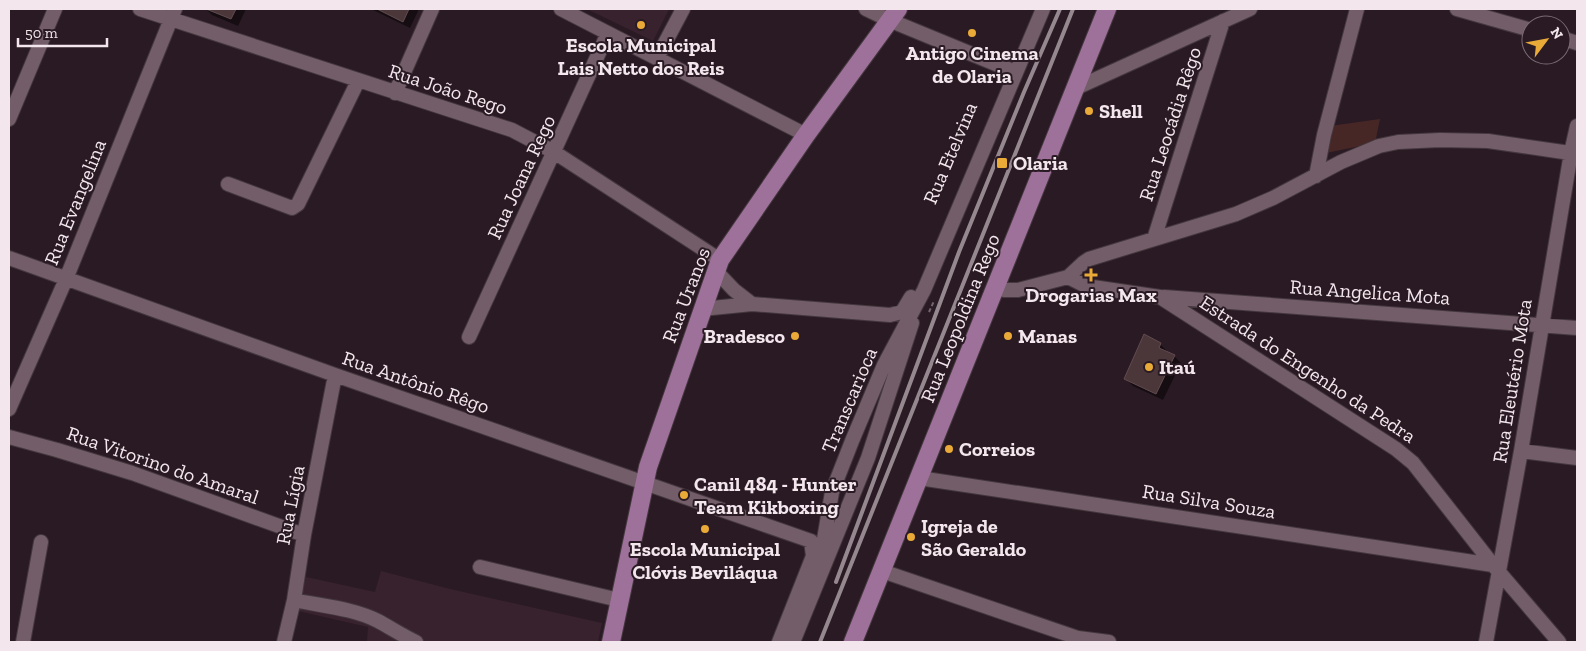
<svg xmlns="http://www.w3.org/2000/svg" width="1586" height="651" viewBox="0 0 1586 651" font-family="'Zilla Slab',serif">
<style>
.built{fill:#38222e}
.green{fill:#472726}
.shadow{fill:#0007}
.building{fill:#4b363a;stroke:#614b50}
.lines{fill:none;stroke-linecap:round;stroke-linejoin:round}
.minor-casing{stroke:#44373e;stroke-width:16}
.major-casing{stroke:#44373e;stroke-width:20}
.path{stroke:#74666e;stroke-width:2;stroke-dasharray:4 2.5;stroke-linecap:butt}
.minor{stroke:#725d68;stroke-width:14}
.major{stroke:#9e719b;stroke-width:18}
.rail{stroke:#96888f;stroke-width:4}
.poi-dot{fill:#eaaa38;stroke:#2a1a23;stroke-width:2}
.labels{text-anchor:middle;stroke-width:4;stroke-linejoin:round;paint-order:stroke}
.poi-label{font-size:20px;font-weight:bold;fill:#f3e7ed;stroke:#2a1a23;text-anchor:start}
.street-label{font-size:20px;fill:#f3e7ed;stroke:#2a1a23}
</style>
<rect width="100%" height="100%" fill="#2a1a23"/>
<path class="built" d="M587,9h82l-16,32z
M381,571l69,18 152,34 -4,19h-231l1,-15 -70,-16 8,-34 69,15z"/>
<path class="green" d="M1380,119l-5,24 -49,10 4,-27z"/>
<path class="shadow" d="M206,9h40l-8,17 -26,-11z
M371,9h48l-9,19z
M1160,344l7,7v2l7,3 7,7 -18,37 -30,-14 -7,-7z"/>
<path class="building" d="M206,9h30l-5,10z
M377,9h32l-6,13z
M1144,334l17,9 -2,5 16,7 -19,39 -32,-15z"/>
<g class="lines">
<g class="minor-casing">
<path id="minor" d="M140,9l372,121 42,22 166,108
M561,9l245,126
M866,9l23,11 119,49
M1457,9l74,21
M1561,38l16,5
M657,58l26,-49
M1074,89l176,-80
M395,93l37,-84
M9,119l46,-110
M1316,176l8,-41 33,-126
M228,184l64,24 6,-4 60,-123
M1154,239l69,-218
M9,258l326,117 476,166 2,15 -34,86
M715,270l19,20 18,14
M1068,277l15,-14 6,-4 147,-45 37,-16 68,-36 38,-16 19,-4 42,-2 48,1 89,13
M995,288l9,2h14l50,-13 18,9 74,11 236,152 17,14 80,102 66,77
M1164,297l413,31
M702,309l50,-5 138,11 12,-3 9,-15
M469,337l139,-304
M9,409l57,-130 109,-270
M9,437l48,13 75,23 172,62
M1521,451l56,7
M919,478l574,87
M480,567l139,33
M882,571l196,67 31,4
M817,581l15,-89 20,-51 32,-76 40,-75 119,-281
M294,600c27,6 58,8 84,21 13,7 25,15 38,21
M23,642l18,-100
M284,642l10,-42 10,-65 31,-160
M793,642l75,-184 44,-135
M1486,642l35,-191 50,-298 6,-27"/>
</g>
<g class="major-casing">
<path id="major" d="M611,642l37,-175 72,-207 86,-125 92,-126
M853,642l254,-633"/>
</g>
<path class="path" d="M929,312l5,-11"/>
<use href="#minor" class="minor"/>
<use href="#major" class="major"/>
<path class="rail" d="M836,582l123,-330 65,-160 36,-83
M820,642l253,-633"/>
</g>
<g class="poi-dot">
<circle cx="641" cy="25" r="5"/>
<circle cx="972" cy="33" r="5"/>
<circle cx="1089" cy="111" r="5"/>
<rect x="996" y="157" width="12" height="12" rx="2.5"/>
<path d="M1088.5 267.5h5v5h5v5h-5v5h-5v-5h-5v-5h5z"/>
<circle cx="795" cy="336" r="5"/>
<circle cx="1008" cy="336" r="5"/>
<circle cx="1149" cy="367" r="5"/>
<circle cx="949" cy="449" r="5"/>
<circle cx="684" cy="495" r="5"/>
<circle cx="705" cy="529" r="5"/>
<circle cx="911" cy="537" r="5"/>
</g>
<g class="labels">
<g class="poi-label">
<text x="641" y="52" text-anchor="middle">Escola Municipal<tspan x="641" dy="23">Lais Netto dos Reis</tspan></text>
<text x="972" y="60" text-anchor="middle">Antigo Cinema<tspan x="972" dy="23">de Olaria</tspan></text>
<text x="1099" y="118">Shell</text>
<text x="1013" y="170">Olaria</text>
<text x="1091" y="302" text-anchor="middle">Drogarias Max</text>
<text x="785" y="343" text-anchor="end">Bradesco</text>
<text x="1018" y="343">Manas</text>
<text x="1159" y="374">Itaú</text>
<text x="959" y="456">Correios</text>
<text x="694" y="491">Canil 484 - Hunter<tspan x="694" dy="23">Team Kikboxing</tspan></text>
<text x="921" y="533">Igreja de<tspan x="921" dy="23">São Geraldo</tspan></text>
<text x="705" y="556" text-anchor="middle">Escola Municipal<tspan x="705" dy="23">Clóvis Beviláqua</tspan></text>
</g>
<g class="street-label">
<text transform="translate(448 89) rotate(18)" y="7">Rua João Rego</text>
<text transform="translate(1170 124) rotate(-72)" y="7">Rua Leocádia Rêgo</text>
<text transform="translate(950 153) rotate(-67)" y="7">Rua Etelvina</text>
<text transform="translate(521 177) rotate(-65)" y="7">Rua Joana Rego</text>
<text transform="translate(75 202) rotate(-68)" y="7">Rua Evangelina</text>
<text transform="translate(1370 292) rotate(4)" y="7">Rua Angelica Mota</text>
<text transform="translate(686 295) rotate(-69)" y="7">Rua Uranos</text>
<text transform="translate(960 318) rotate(-68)" y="7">Rua Leopoldina Rego</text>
<text transform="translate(1308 369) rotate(33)" y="7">Estrada do Engenho da Pedra</text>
<text transform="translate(1512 381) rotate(-81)" y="7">Rua Eleutério Mota</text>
<text transform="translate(416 382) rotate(19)" y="7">Rua Antônio Rêgo</text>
<text transform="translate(849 400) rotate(-67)" y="7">Transcarioca</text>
<text transform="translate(163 465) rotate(19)" y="7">Rua Vitorino do Amaral</text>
<text transform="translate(1209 501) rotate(9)" y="7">Rua Silva Souza</text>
<text transform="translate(290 505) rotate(-79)" y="7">Rua Lígia</text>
</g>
</g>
<rect width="1586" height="651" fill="none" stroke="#f3e7ed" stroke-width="20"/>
<g transform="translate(1546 40) rotate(58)"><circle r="24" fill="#2a1a23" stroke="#7a6c74"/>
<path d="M0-4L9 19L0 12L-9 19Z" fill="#eaaa38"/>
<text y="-8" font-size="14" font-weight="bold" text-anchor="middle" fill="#f3e7ed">N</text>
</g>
<path d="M18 38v8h89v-8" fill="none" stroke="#f3e7ed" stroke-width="2.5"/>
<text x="25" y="38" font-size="15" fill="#f3e7ed" stroke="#2a1a23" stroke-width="4" paint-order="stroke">50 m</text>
</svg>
